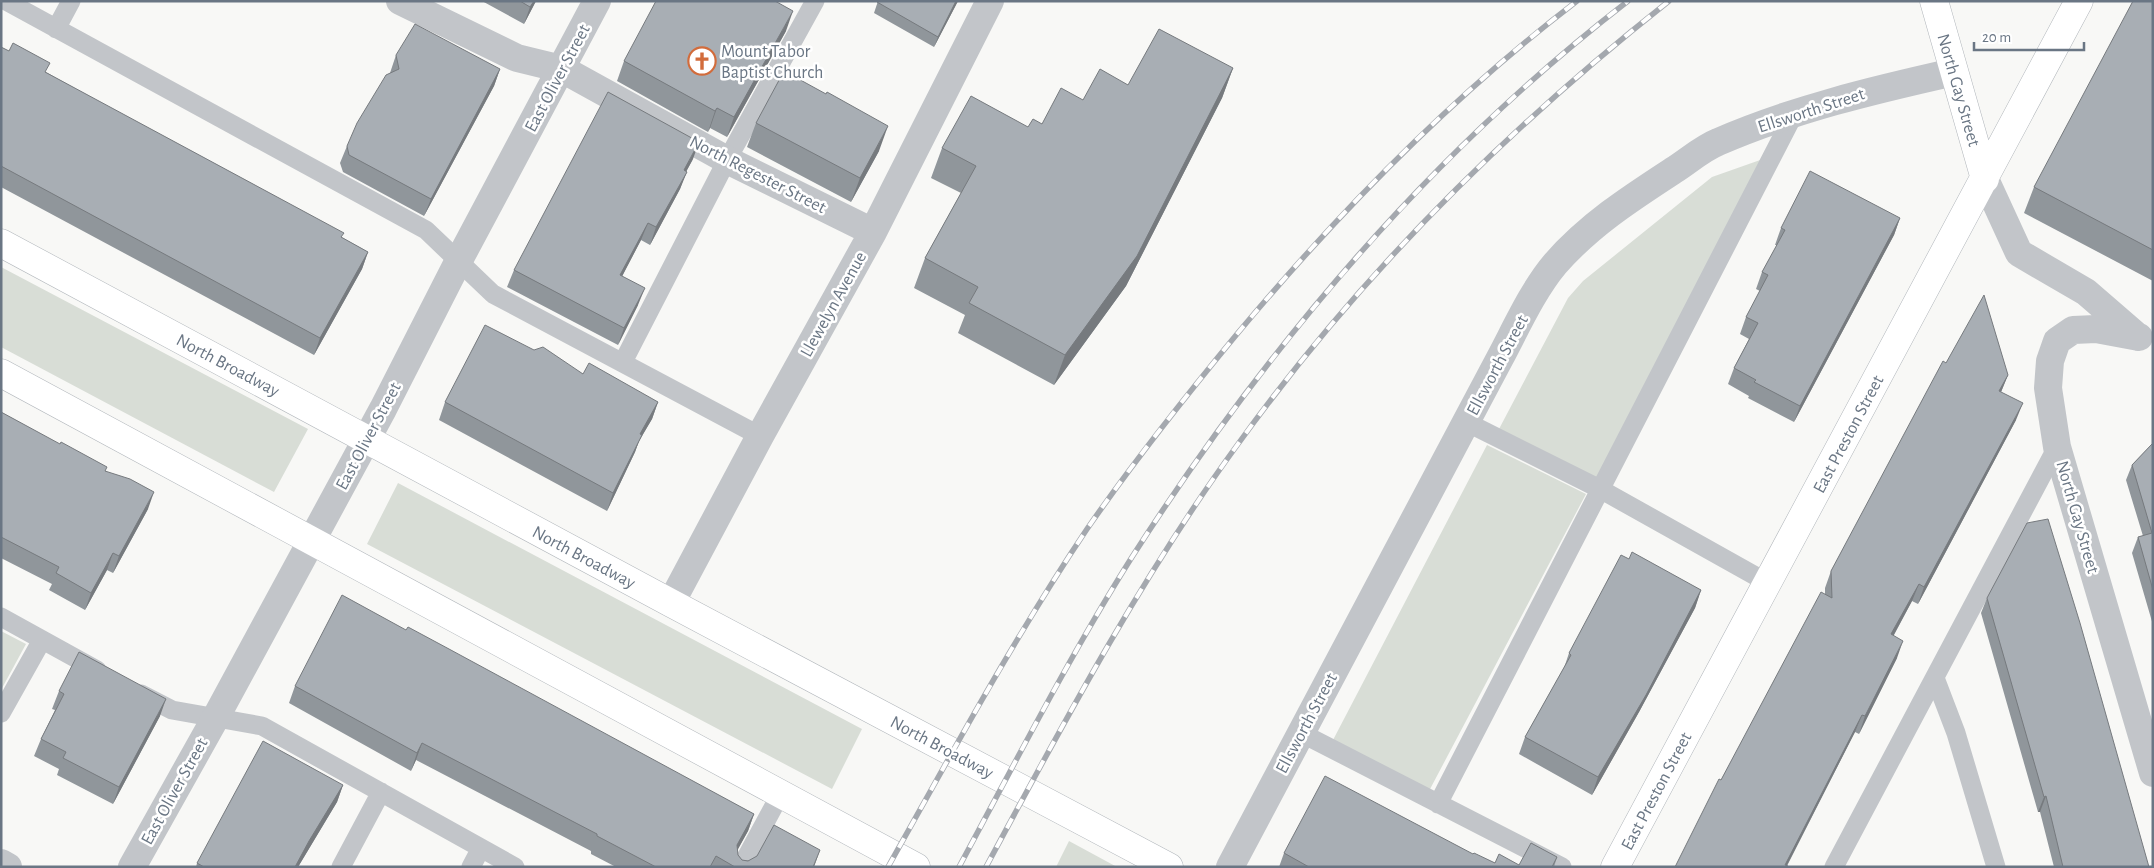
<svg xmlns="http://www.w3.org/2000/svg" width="2154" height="868" viewBox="0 0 2154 868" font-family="'Alegreya Sans',sans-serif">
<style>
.green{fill:#d8ddd6}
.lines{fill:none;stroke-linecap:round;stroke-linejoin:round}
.secondary-casing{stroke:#b2b7bc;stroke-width:29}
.lane{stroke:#c2c5c9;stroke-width:19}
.street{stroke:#c2c5c9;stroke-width:28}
.secondary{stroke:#fff;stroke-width:28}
.rail-casing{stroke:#a4a8ae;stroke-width:5.5}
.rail{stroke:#fff;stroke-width:4;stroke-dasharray:11;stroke-linecap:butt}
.wall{fill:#90969b}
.shaded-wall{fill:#767a7e}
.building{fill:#a8aeb4;stroke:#767a7e}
.labels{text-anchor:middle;stroke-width:5;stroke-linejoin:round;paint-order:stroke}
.poi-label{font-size:18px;fill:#6a7684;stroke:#fff;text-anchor:start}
.street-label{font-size:18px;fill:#6a7684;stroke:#fff}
</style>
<rect width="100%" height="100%" fill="#f8f8f6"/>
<path class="green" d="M1763,159l-167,320 -97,-50 69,-131 15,-17 129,-104z
M1,267l307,162 -34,63 -273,-145z
M1487,445l99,49 -157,297 -96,-51z
M398,483l464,246 -30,60 -465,-245z
M1,631l25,13 -25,46z
M1069,841l48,26h-61z"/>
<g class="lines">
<g class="secondary-casing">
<path id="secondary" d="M1934,1l51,178
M1,243l670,360 498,264
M1,373l915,494
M1615,867l464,-866"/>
</g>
<path class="lane" d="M6,1l420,229 67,64 267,142
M56,29l15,-28
M623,362l104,-202 88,-159
M1466,422l134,67 168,94
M1,617l96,53
M1935,678l21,55 40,134
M141,694l31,16 90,16 253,141
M1,713l41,-73
M1301,733l261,134
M1438,804l356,-690
M341,867l40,-75
M471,867l10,-19
M741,867l40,-74
M1834,867l223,-420"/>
<path class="street" d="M400,1l117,57 45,11 165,91 146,72
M1985,179l34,74 67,39 52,45
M2139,337l-43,-8 -23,1 -16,11 -7,20 -2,27 9,59 96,326
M671,603l89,-167 113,-204 117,-231
M1,863l7,4
M132,867l84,-150 167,-308 75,-147 139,-261
M1230,867l270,-509c16,-30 33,-68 55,-94 34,-39 76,-66 119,-94 14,-9 29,-22 44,-28 76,-33 156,-52 236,-70"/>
<use href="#secondary" class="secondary"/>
<g class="rail-casing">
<path id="rail" d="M888,867c64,-114 126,-229 199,-338 47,-68 98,-132 150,-195 102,-122 213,-236 340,-333
M959,867c56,-104 110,-210 173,-310 134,-209 299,-404 496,-556
M986,867c78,-145 155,-290 252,-423 121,-168 269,-315 431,-443"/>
</g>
<use href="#rail" class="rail"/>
</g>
<path class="wall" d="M482,1h54l-12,23z
M878,1h80l-24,46 -60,-34z
M2153,1v280l-129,-68 10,-26z
M786,31l-59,106 -17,-9 -2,4 -91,-51 7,-20z
M1,47l367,205 -6,17 -48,86 -313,-168z
M396,55l104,14 -6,17 -70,130 -81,-44 -3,-9 7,-17 43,-73z
M1233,68l-11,30 -96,188 -72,99 -96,-52 7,-18 -51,-27 11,-30 36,-65 -30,-15 11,-30 100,-24 41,-24 45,-15z
M756,123l123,28 -28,51 -104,-55z
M693,159l-7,13 -6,17 -30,56 -9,-5 -19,36 16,29 -20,40 -111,-58 7,-17z
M1900,218l-6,17 -100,187 -46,-24 1,-2 -21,-12 6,-16 15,-29 -9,-5 6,-17 14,-26 -4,-2 6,-17 15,-27h-2l6,-17z
M534,350l49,24 75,28 -6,17 -13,22 -4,11 -28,59 -168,-91 6,-18z
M1946,363l62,12 -7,17 15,28 -98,184 -6,-3 -18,34 3,23 -38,76 -4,-2 -68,134 -66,-86 104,-186v-6l6,-17z
M1,412l105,59 42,38 -35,64 -6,-3 -22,40 -36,-20 3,-6 -51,-26z
M2153,443v182l-21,-72 6,-16 5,-1 -17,-56 6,-15z
M1629,559l72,31 -6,18 -56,104 -47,83 -73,-41 6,-17 39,-69 5,-15z
M1987,598l162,269h-95l-14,-55h-2l-57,-199z
M406,630l348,184 -6,17 -11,19 1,5 4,5 72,7h-198l-25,-13v-3l-175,-91 -5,11 -122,-68 6,-17z
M59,691l101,25 -47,88 -56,-29 2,-6 -25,-13 7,-17 14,-29 -3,-1z
M343,785l-6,17 -39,65h-102l1,-4z
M1284,853l189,1 22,9 24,2 38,-8 -3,10h-275z"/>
<path class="shaded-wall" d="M534,1h2l-12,23 6,-17z
M956,1h2l-24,46 4,-10z
M793,11l-7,20 -59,106 7,-20z
M1233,68l-11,30 -96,188 -72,99 11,-30z
M500,69l-6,17 -70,130 7,-17z
M717,108l-7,20 -2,4 7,-21z
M888,126l-9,25 -28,51 9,-24z
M699,142l-6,17 -16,29 7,-18z
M687,172l-7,17 -30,56 6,-18z
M1900,218l-6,17 -100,187 6,-16z
M648,223l-7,17 -27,52 6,-17z
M368,252l-6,17 -48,86 6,-17z
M645,288l-7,17 -20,40 6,-17z
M2008,375l-7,17 -2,-1z
M658,402l-6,17 -13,22 -4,11 -28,59 6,-18 27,-59z
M2023,403l-7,17 -98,184 6,-17z
M154,492l-6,17 -35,64 6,-17z
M113,553l-6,17 -22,40 6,-17z
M1919,584l-7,17 -27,50 6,-17z
M1701,590l-6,18 -56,104 -47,83 6,-18z
M1903,641l-6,17 -38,76 6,-18z
M166,699l-6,17 -47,88 6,-17z
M1862,715l-7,17 -69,135 -1,-2z
M422,743l-6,17 -5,11 6,-18z
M343,785l-6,17 -39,65h-3l14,-26z
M2046,796l-6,16h-2l6,-15z
M754,814l-6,17 -17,31 6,-17z
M820,850l-6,17h-1z"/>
<path class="building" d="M520,1h14l-4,6z
M656,1h119l18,10 -59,106 -17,-9 -2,3 -91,-50z
M878,1h78l-18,36 -61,-35z
M2133,1h20v249l-119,-63z
M415,24l85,45 -69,130 -82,-44 -2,-9 10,-23 29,-48 13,-6 -3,-14z
M1159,29l74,39 -96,188 -72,99 -96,-52 9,-16 -53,-29 51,-92 -34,-18 29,-52 57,31 5,-8 9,5 19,-36 22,12 17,-31 28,16z
M13,43l37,20 -5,9 299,161 -3,4 27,15 -48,86 -319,-172v-119l8,4z
M784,71l42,23 1,-2 61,34 -28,52 -104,-55z
M608,92l91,50 -15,28 3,2 -31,55 -8,-4 -28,52 25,13 -21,40 -110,-58z
M1810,171l90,47 -100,188 -46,-24 2,-2 -22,-12 24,-45 -12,-6 22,-42 -6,-3 23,-42 -4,-2z
M1984,295l24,80 -9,16 24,12 -99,184 -5,-3 -28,50 12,7 -38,75 -3,-1 -77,150 3,1 -1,1h-112l44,-88 2,1 100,-188 11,6 -1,-27 112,-210 3,2z
M485,325l49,25 9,-3 40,27 6,-11 69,39 -18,32 2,1 -29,58 -168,-91z
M1,412l59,32 1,-2 46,25 -2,4 25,8 24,13 -35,64 -6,-3 -22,40 -35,-20 3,-6 -58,-30z
M2153,443v147l-15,-53 14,-4 -20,-68 20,-21z
M2048,519l32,104 69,244h-86l-17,-71 -2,1 -57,-199 40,-75z
M1632,552l69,38 -55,105 -48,82 -73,-40 46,-82 -2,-2 52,-98 8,4z
M342,595l64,35 2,-3 41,22 305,165 -17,31 1,10 4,5 6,1 9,-5 17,-31 46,25 -7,17h-78l-19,-11 -6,11h-54l-59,-31v-2l-175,-91 -5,10 -122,-67z
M79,652l87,47 -47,88 -56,-29 3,-6 -25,-13 23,-45 -5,-3z
M263,741l80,44 -34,56 -14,26h-91l-7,-4z
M1325,776l148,78 1,-1 21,10 4,-9 20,11 12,-22 26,14 -5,10h-243l-25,-14z"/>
<defs>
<g id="church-ring" transform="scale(1.4375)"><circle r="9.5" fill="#fff" stroke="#d26c3c" stroke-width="1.5"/><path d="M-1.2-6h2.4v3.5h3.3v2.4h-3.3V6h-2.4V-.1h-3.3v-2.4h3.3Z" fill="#d26c3c"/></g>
</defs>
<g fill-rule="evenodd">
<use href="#church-ring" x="702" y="61"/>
</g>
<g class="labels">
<g class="poi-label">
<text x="721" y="57">Mount Tabor<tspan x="721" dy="21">Baptist Church</tspan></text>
</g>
<g class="street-label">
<text transform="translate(557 78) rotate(-62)" y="6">East Oliver Street</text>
<text transform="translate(1959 90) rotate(74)" y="6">North Gay Street</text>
<text transform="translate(1811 110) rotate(-18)" y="6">Ellsworth Street</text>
<text transform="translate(758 174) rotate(27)" y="6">North Regester Street</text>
<text transform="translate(833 304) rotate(-61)" y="6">Llewelyn Avenue</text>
<text transform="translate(228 365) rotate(28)" y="6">North Broadway</text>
<text transform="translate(1497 365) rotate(-62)" y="6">Ellsworth Street</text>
<text transform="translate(1848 434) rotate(-62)" y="6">East Preston Street</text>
<text transform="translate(368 436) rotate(-62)" y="6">East Oliver Street</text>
<text transform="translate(2078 517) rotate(74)" y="6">North Gay Street</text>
<text transform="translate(584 557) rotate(28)" y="6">North Broadway</text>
<text transform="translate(1306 723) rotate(-62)" y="6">Ellsworth Street</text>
<text transform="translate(942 747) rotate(28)" y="6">North Broadway</text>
<text transform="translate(174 791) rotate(-61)" y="6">East Oliver Street</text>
<text transform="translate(1656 791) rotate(-62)" y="6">East Preston Street</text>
</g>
</g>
<rect width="2154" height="868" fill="none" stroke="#6a7684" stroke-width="5"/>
<path d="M1974 42v8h110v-8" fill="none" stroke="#6a7684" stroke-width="2.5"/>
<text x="1982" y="42" font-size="15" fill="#6a7684" stroke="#ffffff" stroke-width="4" paint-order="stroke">20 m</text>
</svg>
